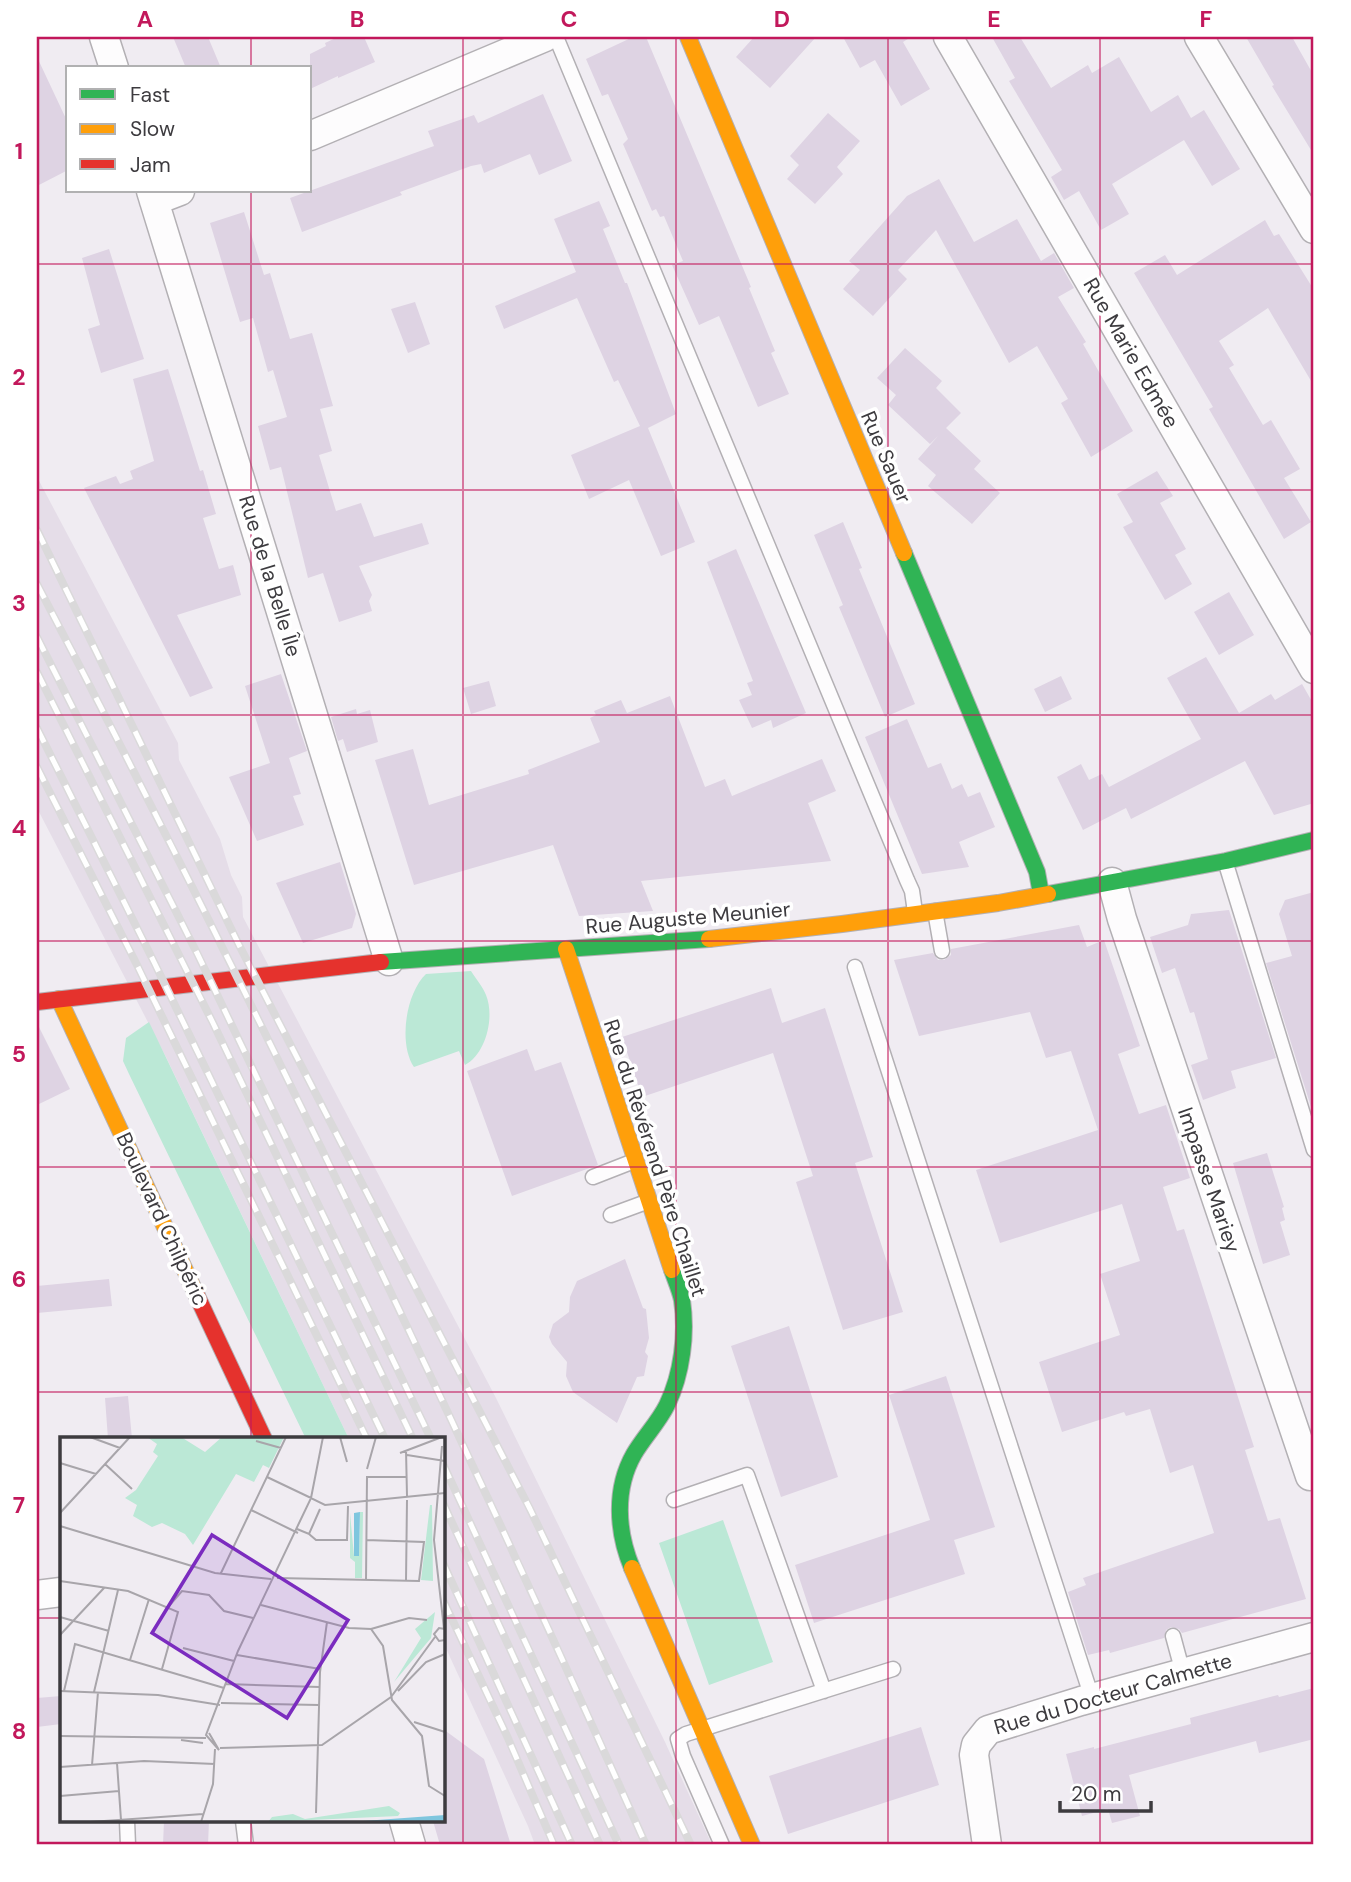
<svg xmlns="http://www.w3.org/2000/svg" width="1351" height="1882" viewBox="0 0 1351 1882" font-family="'DM Sans',sans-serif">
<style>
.built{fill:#e5dde8}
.green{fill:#bbe8d6}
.building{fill:#ded3e3}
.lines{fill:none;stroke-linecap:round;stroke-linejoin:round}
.lane-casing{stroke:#b3b0b4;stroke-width:17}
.street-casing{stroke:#b3b0b4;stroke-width:31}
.fast-casing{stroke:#b3b0b4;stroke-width:18}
.slow-casing{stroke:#b3b0b4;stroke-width:18}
.jam-casing{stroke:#b3b0b4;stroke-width:18}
.lane{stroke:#fdfcfd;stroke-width:14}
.street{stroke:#fdfcfd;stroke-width:28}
.fast{stroke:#30b455;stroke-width:16}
.slow{stroke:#ff9f0a;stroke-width:16}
.jam{stroke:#e5322d;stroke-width:16}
.rail-casing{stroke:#dad9da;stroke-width:8}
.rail{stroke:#fff;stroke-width:5;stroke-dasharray:16;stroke-linecap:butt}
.grid{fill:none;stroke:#c2185b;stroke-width:2;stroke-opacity:0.55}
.labels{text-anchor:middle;stroke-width:7;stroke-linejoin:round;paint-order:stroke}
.street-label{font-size:21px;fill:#3d3b3f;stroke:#fff}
.inset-road{fill:none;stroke:#a8a5aa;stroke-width:2}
.view{fill:#7b2cbf;fill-opacity:0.15;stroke:#7b2cbf;stroke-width:3.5}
.inset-edge{fill:none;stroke:#3d3b3f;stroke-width:3.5}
.neatline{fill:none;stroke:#c2185b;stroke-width:2.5}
.grid-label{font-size:23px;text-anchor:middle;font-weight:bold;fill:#c2185b}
</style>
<rect width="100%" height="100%" fill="#f0ecf2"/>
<path class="built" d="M37,477l141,266 1,17 41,79 11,36 11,22 1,20 253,481 169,344 47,103h-177l-7,-19 -85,-184v-203h-94l-183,-382 -129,-249z"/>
<path class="green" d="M471,971c5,8 12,16 15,24 9,22 0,59 -21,70l-6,-14 -45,16c-16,-24 -8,-74 12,-93z
M149,1022l200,417h-43l-177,-365 -6,-13 3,-23z
M723,1520l50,142 -64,23 -50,-142z"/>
<path class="building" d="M173,37h35l13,31h-35z
M338,37h26l11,25 -37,16v-2l-28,13v-35l16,-8 -1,-3z
M633,37h13l105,250 -2,1 26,63 -4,2 18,41 -31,13 -39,-91 -20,9 -27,-60 11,-4 -19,-45 -4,1 -4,-8 -4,2 -29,-67 5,-5 -20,-45 -6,2 -16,-37z
M754,37h62l-46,51 -34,-31z
M843,37h68l-8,5 27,47 -29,17 -26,-46 -15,8z
M992,37h28l31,51 37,-23 4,8 27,-16 32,55 27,-17 13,23 13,-8 36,59 -28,17 -28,-46 -72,44 17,30 -28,16 -22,-39 -15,9 -13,-23 11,-7 -53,-89 6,-3z
M1246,37h46l22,39v79l-42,-69 2,-1z
M37,57l31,66v47l-31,16z
M543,94l29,67 -33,14 -9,-21 -46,19 -3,-9 -10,2 -71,26 2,3 -100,37 -12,-34 144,-52 -6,-15 46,-16 4,8z
M828,113l32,28 -23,26 6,7 -28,30 -28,-25 12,-14 -9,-9z
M939,179l35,63 43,-23 24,42 13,-8 20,35 -16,9 28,45 -3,2 50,87 -42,26 -30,-54 7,-4 -31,-53 -28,17 -73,-133 -38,40 9,9 -34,37 -30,-27 17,-19 -11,-9 58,-65z
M599,201l11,25 -7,3 22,54h2l49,131 -28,14 47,114 -34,14 -32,-76 -40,19 -18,-44 69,-29 -22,-46 -4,2 -37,-84 -73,31 -9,-23 81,-34 -22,-53z
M244,212l20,63 6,-2 20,66 22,-6 21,73 -13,3 12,42 -13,4 17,56 25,-8 13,34 48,-14 7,21 -70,22 13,29 -3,6 3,10 -33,11 -16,-49 -15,5 -27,-111 -11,3 -12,-44 29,-9 -14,-47 -5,2 -15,-54 -13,4 -30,-99z
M1265,220l9,16 5,-2 35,56v96l-46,-78 -49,33 15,24 -5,3 34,57 8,-5 29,49 -16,9 27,44 -27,17 -75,-130 4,-2 -79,-134 31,-18 12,20z
M109,249l35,110 -43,14 -13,-44 12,-4 -18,-67z
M415,302l15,42 -22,9 -17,-44z
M905,348l37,33 -6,7 25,25 -15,15 35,33 -7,8 26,24 -28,31 -44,-38 8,-11 -18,-16 20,-23 -8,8 -42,-39 8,-10 -19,-17z
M168,369l32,102 3,-1 13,44 -13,4 16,51 14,-4 8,30 -64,20 36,73 -23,9 -106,-209 32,-12 4,8 13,-5 -3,-8 24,-10 -21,-82z
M1157,471l16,25 -13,7 26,46 -11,6 17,29 -27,16 -42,-73 10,-5 -16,-28z
M843,522l19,46 -3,1 56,135 -30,13 -46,-110 4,-2 -29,-70z
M736,549l70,164 -33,15 -2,-8 -19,8 -13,-28 13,-5 -5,-12 6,-2 -46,-119z
M1229,592l25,43 -35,20 -25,-43z
M1206,657l33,56 32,-19 4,6 27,-16 12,21v98l-40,12 -29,-54 -114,58 -5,-11 -43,22 -26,-53 24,-13 8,16 13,-6 7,13 92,-48 -34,-61z
M281,674l26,77 -18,7 12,36 -8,2 11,29 -47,16 -28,-64 41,-14 -25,-77z
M1061,676l11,23 -27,13 -11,-23z
M489,681l7,25 -25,8 -8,-26z
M670,696l35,91 20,-8 7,17 90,-37 14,32 -28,12 23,58 -190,20 12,30 -74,5 -26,-71 -139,40 -39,-125 38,-11 16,56 100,-31 -1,-4 72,-28 -10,-24 6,-3 -2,-4 27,-11 6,13z
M356,709l1,5 13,-4 8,32 -31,10 -4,-13 -5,2 -7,-24z
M907,719l21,49 13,-5 11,26 10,-5 6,13 12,-5 15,35 -36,15 10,25 -47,7 -57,-137z
M340,862l16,52 -4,14 -49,15 -27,-60z
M1314,892v218h-2l-46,-147 26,-7 -13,-42 6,-14z
M1229,910l47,148 -45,13 5,17 -33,12 -12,-35 17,-6 -14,-47 -4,1 -15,-45 -13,5 -12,-36 38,-12 3,-11z
M1079,925l8,22 17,-7 36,106 -22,8 21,60 27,-9 24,73 -27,9 14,44 7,-2 70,218 -9,3 23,71 12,-3 26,81 -124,34 -3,-4 -8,-2 -5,3 -2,8 -54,15 -1,-3 -21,5 -20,-63 18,-7 -3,-7 131,-45 -21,-68 -23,8 -20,-64 -24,7 -2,-4 -62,20 -23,-70 81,-27 -20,-61 40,-13 -18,-57 -122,39 -24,-73 122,-40 -27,-79 -25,7 -16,-46 -111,24 -25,-76 39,-7 5,7h6l7,-5v-6z
M771,988l11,35 43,-15 48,149 -18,6 48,149 -60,18 -47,-148 17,-6 -40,-123 -131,44 -20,-60z
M37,1023l33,66 -33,16z
M527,1049l8,22 26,-9 37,103 -86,31 -45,-125z
M1267,1153l17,54 -2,1 3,12 -5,2 10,33 -27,9 -30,-101z
M625,1259l18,49 3,1 3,29 -4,14 3,4 -4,20 -7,1 -20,46 -44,-31 -7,-16 1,-14 -15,-18 -3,-7 4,-13 16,-12 1,-15 7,-16z
M109,1279l3,27 -75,7v-27z
M789,1326l49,151 -57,20 -50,-151z
M946,1376l49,151 -41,13 11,34 -151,49 -19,-58 135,-45 -41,-125z
M128,1396l4,43h-24l-3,-41z
M1314,1688v51l-55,14 -3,-12 -127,34 11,41 -28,7 -4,-14 -26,7 -16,-62 28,-7v2l97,-25 -1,-6 88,-23 1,2z
M61,1696v28l-24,3v-29z
M921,1727l18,58 -151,49 -19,-58z
M443,1729l41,30 26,83 -13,3h-57l-7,-24h10z
M164,1821h45l-1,24h-45z"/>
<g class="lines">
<g class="lane-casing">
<path id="lane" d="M556,37l351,843 5,11 3,21
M1226,864l88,286
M935,911l7,40
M855,967l237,731
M593,1177l41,-16
M611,1215l38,-14
M674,1500l73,-25 77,216
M1173,1636l10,37
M127,1821l1,24
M243,1821l3,24
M722,1845l-39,-89 -5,-17 8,-5 207,-65"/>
</g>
<g class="street-casing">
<path id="street" d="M104,37l10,31
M948,37l366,632
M1199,37l115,192
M310,136l235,-99
M151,191l238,770
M154,201l26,-10
M1112,882l10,37 188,557
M37,1595l24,-3
M404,1821l7,24
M987,1845l-13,-90 2,-10 12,-15 93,-29 233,-64"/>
</g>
<g class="fast-casing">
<path id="fast" d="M904,553l133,319 4,22
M1048,894l178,-33 88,-21
M381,962l328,-23
M632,1568c-15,-36 -18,-79 2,-114 10,-17 24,-31 33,-49 15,-31 20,-71 15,-105 -2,-10 -7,-21 -10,-30"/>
</g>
<g class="slow-casing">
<path id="slow" d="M688,37l216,516
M709,939l133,-15 156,-21 50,-9
M566,949l106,321
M59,999l138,297
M632,1568l120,277"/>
</g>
<g class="jam-casing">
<path id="jam" d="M37,1002l344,-40
M197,1296l67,143"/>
</g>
<use href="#lane" class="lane"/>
<use href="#street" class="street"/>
<use href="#fast" class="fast"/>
<use href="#slow" class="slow"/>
<use href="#jam" class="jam"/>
<g class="rail-casing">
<path id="rail" d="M37,530l202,415 291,564 161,336
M37,584c216,414 419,835 609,1261
M37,637l160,316 234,486
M37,672l176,351 200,416
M37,728l117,234 231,477
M37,767l100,198 230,474
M443,1464l176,381
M443,1503l157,342
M443,1563l129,282
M443,1600l64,136 47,109"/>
</g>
<use href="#rail" class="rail"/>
</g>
<path class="grid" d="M251,37v31M463,37v1808M676,37v1808M888,37v1808M1100,37v1808M251,191v1248M37,264h1277M37,490h1277M37,715h1277M37,941h1277M37,1167h1277M37,1392h1277M37,1618h24M443,1618h871M251,1821v24"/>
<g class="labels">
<g class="street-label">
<text transform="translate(1131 353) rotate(60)" y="7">Rue Marie Edmée</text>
<text transform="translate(886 457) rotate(67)" y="7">Rue Sauer</text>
<text transform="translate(270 576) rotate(73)" y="7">Rue de la Belle Île</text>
<text transform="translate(688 918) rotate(-5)" y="7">Rue Auguste Meunier</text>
<text transform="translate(655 1158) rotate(72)" y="7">Rue du Révérend Père Chaillet</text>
<text transform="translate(1209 1180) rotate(71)" y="7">Impasse Mariey</text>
<text transform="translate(162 1219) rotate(65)" y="7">Boulevard Chilpéric</text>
<text transform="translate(1113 1694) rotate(-16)" y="7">Rue du Docteur Calmette</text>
</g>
</g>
<g transform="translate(60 1437)">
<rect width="385" height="385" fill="#f0ecf2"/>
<path d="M87,0h34l24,15 17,-15h62l-15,31 -6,-3 -9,17 -18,-8 -43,71 -8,-11 -23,-11 -10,4 -19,-11 4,-11 -12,-7 11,-8 22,-34 -5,-4 4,-8zM370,68h2l1,76 -12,-1zM300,75h3l-1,66h-7v-16l-5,-4v-45l4,43h5zM375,175l-4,26 -37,44 27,-44 -6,-9zM329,369l11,7 -2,3 -130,6 4,-5 21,-3 12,5z" fill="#bbe8d6"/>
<path d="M300,75l-1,44h-5v-43zM385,378v7h-96l28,-2z" fill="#7fc6de"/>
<path class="inset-road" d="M30,0l30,11M280,0l7,25M196,4l25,7M382,9l-8,94 10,89M346,13l1,46M340,16l42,-16M347,18l38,6M0,26l36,11M45,27l27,25M307,32l9,-32M207,40l44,21 12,-61M191,73l47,23M0,76l70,-76M0,89l155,47 56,6M237,92l12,5 11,-25M249,97l7,6h31l1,-34M161,136l65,-136M217,141l142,3 5,-39 -58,-2M306,143l1,-103h40M0,144l68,10 50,21 -16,57M346,144l1,-81M201,168l88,23 22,1 12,17 9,54 30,36 7,50 16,10M109,169l13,-15 27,4 15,16 29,7M0,180l49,14M311,192l38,-11 18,2M385,192l-6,-1 -5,6 5,7 6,-1M0,198l44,-47M123,211l51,13M177,218l83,14M70,223l19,-61M166,247l93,3M0,254l98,4 62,10M4,254l11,-47 149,44M338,254l28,-29 19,-8M34,255l24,-102M161,266l98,2M354,285l31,10M149,296l10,17 -13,-15 32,-84 73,-153 14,7 120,-12M0,299l146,2M121,303l22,3M160,311l102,-3 69,-48 44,-60M57,326l4,57M32,328l6,-73M0,330l84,-6 71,3M0,359l59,-5M256,376l4,-141 7,-50M30,385l113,-8M141,385l12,-38 2,-35"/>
<path class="view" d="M152,98l136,85 -61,98 -135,-85z"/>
<rect width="385" height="385" class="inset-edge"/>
</g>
<rect width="1351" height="1882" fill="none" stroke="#ffffff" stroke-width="77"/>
<rect x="66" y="66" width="245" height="126" fill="#ffffff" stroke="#b1b1b2" stroke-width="2"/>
<rect x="80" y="89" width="35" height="10" fill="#30b455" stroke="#b1b1b2" stroke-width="2"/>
<text x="130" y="102" font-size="21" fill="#3d3b3f">Fast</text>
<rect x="80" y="124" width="35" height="10" fill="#ff9f0a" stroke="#b1b1b2" stroke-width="2"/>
<text x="130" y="136" font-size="21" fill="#3d3b3f">Slow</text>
<rect x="80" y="159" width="35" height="10" fill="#e5322d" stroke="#b1b1b2" stroke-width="2"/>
<text x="130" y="172" font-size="21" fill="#3d3b3f">Jam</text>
<path d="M1060 1801v10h91v-10" fill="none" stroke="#3d3b3f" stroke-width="3.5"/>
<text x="1071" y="1801" font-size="21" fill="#3d3b3f" stroke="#ffffff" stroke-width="5" paint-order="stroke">20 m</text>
<rect x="38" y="38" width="1274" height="1805" class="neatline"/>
<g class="grid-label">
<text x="145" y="27">A</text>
<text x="357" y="27">B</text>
<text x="569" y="27">C</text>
<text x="782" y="27">D</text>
<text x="994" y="27">E</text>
<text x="1206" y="27">F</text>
<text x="19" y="159">1</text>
<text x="19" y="385">2</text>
<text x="19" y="611">3</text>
<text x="19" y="836">4</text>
<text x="19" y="1062">5</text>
<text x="19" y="1287">6</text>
<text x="19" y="1513">7</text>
<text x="19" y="1739">8</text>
</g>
</svg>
